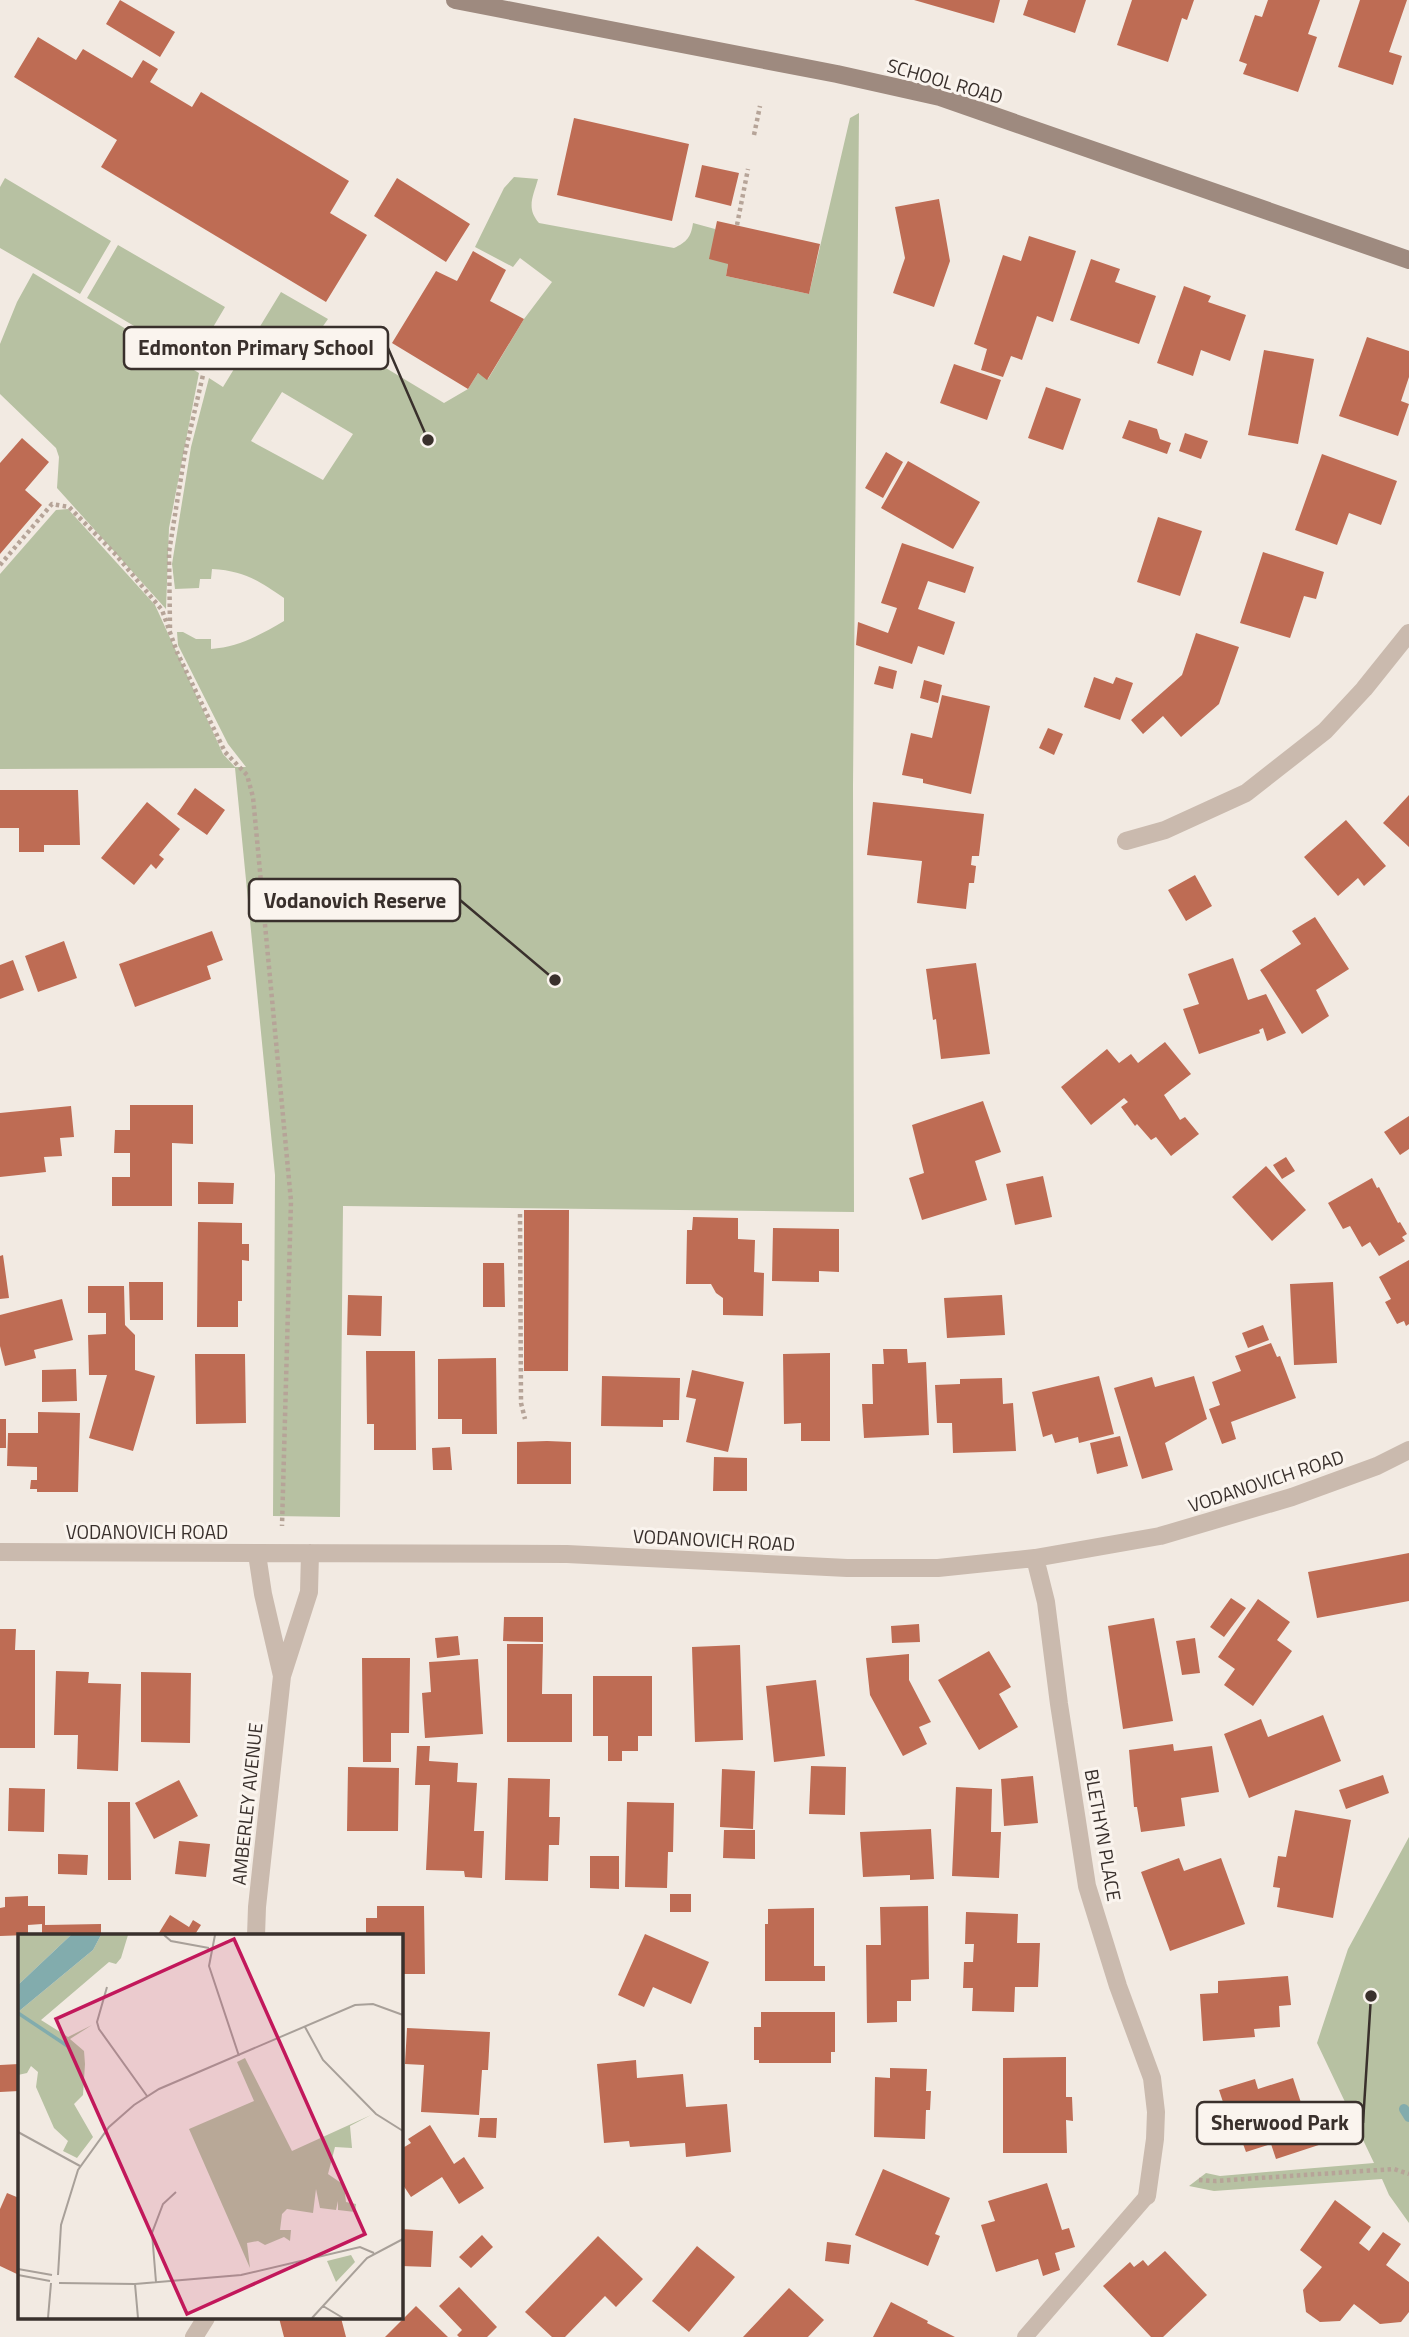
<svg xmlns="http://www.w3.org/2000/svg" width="1409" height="2337" viewBox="0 0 1409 2337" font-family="'Titillium Web',sans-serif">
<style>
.green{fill:#b7c1a2;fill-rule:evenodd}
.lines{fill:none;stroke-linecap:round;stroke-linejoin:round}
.stream{stroke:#82acad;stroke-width:10}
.building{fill:#be6c54}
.path{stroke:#b6a498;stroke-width:4.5;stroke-dasharray:3.5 3.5;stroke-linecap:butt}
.lane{stroke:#cabaae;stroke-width:16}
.street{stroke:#cabaae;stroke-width:18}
.secondary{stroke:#9e8a7f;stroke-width:18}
.labels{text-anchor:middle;stroke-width:6;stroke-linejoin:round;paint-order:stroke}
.street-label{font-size:19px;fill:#39302c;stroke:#faf4ee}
.inset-river{fill:none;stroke:#82acad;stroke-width:3.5}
.inset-road{fill:none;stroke:#a8a099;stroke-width:2}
.view{fill:#c2185b;fill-opacity:0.15;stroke:#c2185b;stroke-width:3.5}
.inset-edge{fill:none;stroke:#39302c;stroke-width:3.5}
.leader{fill:none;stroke:#39302c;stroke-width:2.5}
.callout-dot{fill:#39302c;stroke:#faf4ee;stroke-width:2.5}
.callout{fill:#faf4ee;stroke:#39302c;stroke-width:2.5}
.callout-label{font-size:21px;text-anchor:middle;font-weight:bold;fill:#39302c}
</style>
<rect width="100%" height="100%" fill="#f2eae2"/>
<path class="green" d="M859,113l-6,672 1,427 -511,-6 -3,311 -67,-1 2,-341 -40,-407 -235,1v-195l56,-64 12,-1 87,96 68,149 12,13h11l-18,-23 -50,-99 -1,-13h6l13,7h15v10c28,-2 49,-14 73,-28v-23c-27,-18 -39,-27 -72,-29l-1,10h-11l-1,9 -24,1 -3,-25 19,-117 18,-69 14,9 58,-95 47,27 -7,10 123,74 24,-14 10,-16 10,6 36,-60 28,-37 -32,-24 -7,9 -38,-20 29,-59 10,-11 24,2c-5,18 -12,29 1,44l135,25c13,-6 17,-11 19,-25l22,6 13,35 -2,12 83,18 41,-176zM282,392l71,42 -30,46 -72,-39z
M5,178l106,63 -31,53 -80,-46v-61z
M118,245l107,62 -32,54 -106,-63z
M33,273l166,100 -30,155 -3,81 -109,-121 2,-31 -3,-9 -56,-54v-50l17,-42z
M1409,1837v386l-20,-28 -7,-16 -168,12 -25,-5 17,-13 14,3 154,-13 -57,-120 31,-94z"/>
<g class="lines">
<path class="stream" d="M1404,2109l5,8"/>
</g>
<path class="building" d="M120,0l55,32 -15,25 -54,-33z
M914,0h86l-6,23z
M1028,0h58l-11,33 -52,-18z
M1132,0h62l-7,20 -5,-2 -14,44 -51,-17z
M1268,0h52l-12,34 9,3 -19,55 -55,-18 4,-10 -8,-3 16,-46 7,2z
M1360,0h47l-18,52 13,4 -9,29 -55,-18z
M38,37l38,23 7,-11 49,29 11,-18 15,9 -8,13 42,25 9,-15 148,89 -19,32 37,22 -41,67 -225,-135 16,-27 -103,-63z
M574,118l115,26 -17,77 -115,-26z
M702,165l37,8 -8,33 -36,-9z
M397,178l73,46 -24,38 -72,-46z
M939,199l11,62 -16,46 -41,-14 12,-35 -10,-51z
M717,221l103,23 -11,50 -83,-18 2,-12 -19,-5z
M1029,236l47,15 -23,71 -16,-6 -15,44 -11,-4 -8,21 -22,-7 6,-21 -13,-5 29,-89 18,6z
M473,251l33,19 -16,31 34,18 -37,61 -9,-7 -10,16 -76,-46 44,-72 21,10z
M1091,259l29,10 -5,13 41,14 -17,48 -69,-24z
M1184,286l27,10 -3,6 38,13 -16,46 -29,-11 -8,26 -36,-13z
M1367,337l42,14v26l-8,24 8,3 -11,32 -59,-20z
M1264,350l50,9 -16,85 -50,-9z
M954,364l47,16 -14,40 -47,-17z
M1046,387l35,12 -18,51 -35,-12z
M1129,420l28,9 3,10 11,4 -4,11 -45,-16z
M1185,433l23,8 -7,18 -22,-8z
M22,438l27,24 -24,28 17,15 -42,49v-91z
M886,452l17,10 -20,36 -18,-10z
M1322,454l75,27 -16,44 -32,-12 -12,32 -42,-15z
M908,461l72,41 -27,47 -72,-41z
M1158,517l44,14 -22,65 -43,-14z
M902,543l72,24 -9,26 -37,-12 -10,28 37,13 -11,33 -26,-9 -6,18 -56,-19 2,-23 30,11 9,-25 -16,-5z
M1263,552l61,20 -8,27 -12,-3 -14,42 -50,-15z
M1196,633l43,14 -20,57 -38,33 -18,-21 -20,18 -12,-14 51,-45z
M879,666l18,5 -4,18 -19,-5z
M1094,677l19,7 3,-7 17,6 -13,37 -36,-13z
M924,680l18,5 -4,18 -18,-5z
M942,695l48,11 -19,88 -48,-11v-4l-21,-4 9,-42 21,5z
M1048,728l15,6 -9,21 -15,-7z
M195,788l30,22 -18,25 -30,-21z
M0,790h78l2,55h-36v7h-25v-24h-19z
M1409,795v52l-26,-24z
M147,802l33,27 -21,26 5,4 -8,10 -5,-5 -17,21 -33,-27z
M873,802l111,12 -5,42h-7l-1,9 5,1 -2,17h-5l-3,26 -49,-6 5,-42 -55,-6z
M1346,820l40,46 -22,20 -6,-8 -20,18 -34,-39z
M1195,875l17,31 -26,15 -18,-31z
M1315,917l34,52 -33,21 13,26 -27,18 -42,-64 41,-26 -9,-13z
M212,931l11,29 -16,6 4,13 -76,28 -16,-43z
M64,941l13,37 -39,14 -13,-36z
M1233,958l15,42 18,-6 20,39 -19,8 -4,-13 -4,2 1,3 -61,21 -16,-45 16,-5 -11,-30z
M13,960l11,30 -24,9v-34z
M976,963l14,91 -49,5 -5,-40 -3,1 -7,-51z
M1165,1042l26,32 -27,21 16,25 5,-3 14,17 -28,22 -15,-19 -5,3 -14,-16 -2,2 -14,-19 7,-5 -4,-4 -33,27 -30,-38 46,-38 12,14 12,-9 7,9z
M983,1101l18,51 -26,9 12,39 -65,20 -13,-42 15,-5 -12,-48z
M130,1105h63v39l-21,-1v63h-60v-29h18v-24h-16l1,-23h15z
M71,1106l3,31 -14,1 2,18 -18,1 2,15 -46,5v-64z
M1409,1116v33l-9,6 -16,-23z
M1286,1157l9,14 -13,8 -9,-14z
M1266,1166l40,44 -34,31 -40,-44z
M1043,1176l9,41 -37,8 -9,-41z
M1372,1178l5,10 2,-1 19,36 2,-1 7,12 -5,3 3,4 -26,15 -9,-14 -8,5 -12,-21 -7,3 -15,-26z
M198,1182l36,1 -1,21h-35z
M524,1210h45l-1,161h-44z
M693,1217l45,1v21l17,1 -1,32 10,1 -1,43 -40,-1v-17l-7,-5 -5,-9h-25l1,-54h5z
M198,1222l44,1v21h7v17l-7,-1v41h-4v26h-41z
M773,1228l66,1v43l-20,-1v11l-47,-1z
M3,1255l6,43 -9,1v-43z
M1409,1260v64l-3,2 -2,-5 -7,3 -12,-22 6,-3 -12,-22z
M483,1263h21l1,44h-22z
M129,1282h34v38h-33z
M1333,1282l4,81 -43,2 -4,-81z
M88,1286h36l1,39 10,10v35l20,6 -22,75 -44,-13 18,-63h-18l-1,-40 18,-1v-21h-18z
M348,1295l34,1 -1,40 -34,-1z
M1002,1295l3,40 -58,3 -3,-40z
M62,1299l11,41 -39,10 2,8 -31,8 -5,-20v-31z
M1263,1325l6,15 -21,8 -6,-15z
M1271,1343l6,14 3,-1 16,42 -65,24 5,17 -14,5 -13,-35 11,-4 -8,-23 29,-11 -6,-15z
M883,1349h24l1,14 18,-1 3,73 -65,3 -2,-34h11l-1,-40h12z
M366,1351h49l1,99h-42v-26h-7z
M830,1353v88h-29v-18l-17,1 -1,-70z
M195,1354h50l1,69 -50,1z
M496,1358l1,76h-35v-15h-24v-60z
M76,1369l1,32 -35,1v-32z
M692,1370l52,12 -16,70 -42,-10 10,-43 -10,-2z
M602,1376l78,2 -1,42h-16v7l-62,-1z
M1099,1376l15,58 -35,9 -1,-6 -23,6 -3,-9 -9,3 -11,-45z
M1194,1376l13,43 -42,24 8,27 -31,9 -28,-91 38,-11 3,10z
M1002,1378l1,26 10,-1 3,48 -63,2 -1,-30h-15l-2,-38 25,-1v-5z
M38,1412l42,1 -2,79h-41v-3h-7l1,-9h6v-13l-30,-1 1,-33h30z
M0,1419h6v29h-6z
M1120,1436l8,30 -31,8 -7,-31z
M547,1441l24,1v42h-54v-42z
M450,1447l2,23h-19l-1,-22z
M714,1457l33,1v33h-34z
M1409,1553v48l-92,17 -9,-46z
M1231,1598l15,10 -22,29 -14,-10z
M1258,1599l32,23 -13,18 15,11 -39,55 -29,-21 11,-16 -17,-12z
M504,1617h39v25l-40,-1z
M1154,1618l19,103 -50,8 -15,-103z
M919,1624l1,18 -28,1 -1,-17z
M0,1629h16l-1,21h20v98h-35z
M458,1636l2,19 -23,3 -2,-20z
M1195,1638l5,35 -18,2 -6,-34z
M507,1644h36l-1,50h30v48h-65z
M740,1645l3,95 -48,2 -3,-95z
M989,1651l22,36 -12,7 19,33 -39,23 -41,-70z
M909,1654v26l22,42 -12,5 8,17 -24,12 -33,-61 -4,-37z
M362,1658h48l-1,75h-18v29h-28z
M478,1659l5,75 -58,4 -3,-45 9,-1 -2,-30z
M56,1671l33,1 -1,11 33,1 -3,87 -41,-2 1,-34h-24z
M141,1672l50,1 -1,70 -49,-1z
M593,1676h59v60h-14v15h-16v10h-14v-25h-15z
M816,1680l9,76 -51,6 -8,-76z
M1323,1715l18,46 -92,37 -25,-64 37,-15 7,18z
M1173,1744l1,7 38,-5 7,46 -38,6 4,28 -44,6 -4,-25h-3l-5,-57z
M417,1746h13l-1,15 29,2 -1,19 20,1 -3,48h10l-2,47 -17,-1 -1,-6 -38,-1 4,-85h-15z
M811,1766l35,1 -1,48 -36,-1z
M348,1767l51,1 -1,63h-51z
M722,1769l33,2 -2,58 -33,-2z
M1383,1775l6,18 -43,16 -7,-19z
M1033,1776l5,47 -34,3 -3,-47z
M508,1778l42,1 -1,38h11l-1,28h-10l-1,36 -43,-1z
M179,1780l19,36 -44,23 -19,-36z
M956,1787l36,2 -1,43h10l-2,46 -47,-2z
M9,1788l36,1 -1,43 -36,-1z
M108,1802h22l1,78h-23z
M627,1802l47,1 -1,49h-5l-1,36 -42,-1z
M1295,1810l56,10 -18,98 -56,-11 3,-19 -7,-1 5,-31 8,1z
M931,1829l3,50 -24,1v-5l-47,2 -3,-45z
M724,1830h31v29l-32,-1z
M179,1841l31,3 -4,33 -31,-3z
M58,1854l30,1 -1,20 -29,-1z
M590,1856h29v33l-29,-1z
M1179,1858l5,13 37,-13 24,66 -75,27 -29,-79z
M670,1894h21v18h-21z
M28,1896v10h17v19l56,-1v12h-59v-12l-14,1v10l-28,1v-28l5,-1v-10z
M377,1906h47l1,68h-24v-38h-35v-18h11z
M928,1906l1,73 -18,1v21h-14v21l-30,1 -1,-78h15l-1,-38z
M814,1908v58h11v15h-60v-57h3v-15z
M966,1912l52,2 -1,29h23l-2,44h-23l-1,25 -42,-1 1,-23h-10l1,-26h9l1,-18h-9z
M170,1915l19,12 4,-7 8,5 -7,11h-37z
M645,1934l64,28 -18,42 -38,-17 -9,20 -26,-12z
M1288,1976l3,29 -12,1 1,21 -26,2 1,8 -52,4 -3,-47 18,-1v-12z
M761,2012h74v40h-4v11h-72v-3h-5v-33h7z
M407,2028l83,4 -2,38h-6l-3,45 -58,-3 3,-47 -19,-1z
M1066,2057v40h6l1,24 -7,-1 1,33h-64v-95z
M636,2060l1,18 46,-4 3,33 41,-3 4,48 -45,5 -1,-14 -55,4 -1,-6 -25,2 -7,-79z
M19,2064v27l-19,1v-27z
M890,2068l37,1 -1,22h5l-1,19h-4l-1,29 -51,-2 1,-60 15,1z
M1293,2078l10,31 16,-6 12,38 -55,18 -5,-15 -25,8 -7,-19 -5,2 -15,-45 36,-11 3,10z
M480,2118h17l-1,20 -18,-1z
M430,2125l24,39 10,-7 20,31 -25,16 -17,-27 -31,20 -10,-15v-33l10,-6 -3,-4z
M883,2169l67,29 -15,36 5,2 -12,30 -73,-31z
M1047,2183l15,47 7,-2 6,19 -20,6 5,17 -17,6 -5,-17 -42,13 -15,-47 14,-4 -7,-20z
M7,2193l12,5v77l-19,-9v-57z
M1335,2200l36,27 -12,16 10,8 14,-19 18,12 -15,21 23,17v30l-8,10 -21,2 -26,-20 -14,17 -20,1 -14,-10 -3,-22 19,-23 -22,-17z
M401,2229l32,2 -2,36 -30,-1z
M482,2235l11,12 -22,21 -12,-11z
M598,2236l45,43 -27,28 -11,-11 -40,41h-13l-27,-25z
M827,2242l24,3 -2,19 -24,-3z
M697,2246l38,31 -46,55 -37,-31z
M1165,2251l42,44 -44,42h-12l-48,-51 27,-24 4,5 9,-7 5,6z
M459,2287l38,40 -10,10h-28l-2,-2 5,-5 -23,-24z
M789,2288l35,32 -16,17h-65z
M891,2302l37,19 -1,2 28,14h-82z
M416,2306l32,31h-63z
M279,2318h62l5,19h-62z"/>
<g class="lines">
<path class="path" d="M754,135l6,-29
M737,225l11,-56
M0,565l52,-61 17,3 47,48 46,55 15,42 48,100 22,23 6,22 38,404 -9,325
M170,628l-1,-76 16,-99 18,-78
M520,1214l1,189 4,16
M1199,2180l16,1 179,-12 15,5"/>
<path class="lane" d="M1025,2337l122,-141"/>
<path class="street" d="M1126,841l39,-11 81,-37 79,-62 39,-42 45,-56
M0,1552l567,2 280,14h91l97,-10 125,-22 132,-39 85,-31 32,-16
M257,1554l6,40 19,82
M1035,1558l11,44 13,102 28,182 31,100 34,92 4,34 -1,27 -8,57
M256,1936l1,-29 25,-231 27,-84 1,-39
M194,2337l12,-19"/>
<path class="secondary" d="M455,0l382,74 103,23 469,163"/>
</g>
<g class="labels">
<g class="street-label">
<text transform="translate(945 81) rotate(16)" y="7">SCHOOL ROAD</text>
<text transform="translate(1266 1481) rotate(-18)" y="7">VODANOVICH ROAD</text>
<text x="147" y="1539">VODANOVICH ROAD</text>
<text transform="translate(714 1540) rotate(3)" y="7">VODANOVICH ROAD</text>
<text transform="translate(247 1804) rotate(-84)" y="7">AMBERLEY AVENUE</text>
<text transform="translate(1103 1835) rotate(80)" y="7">BLETHYN PLACE</text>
</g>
</g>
<g transform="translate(18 1934)">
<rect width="385" height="385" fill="#f2eae2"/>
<path d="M0,1h53l-53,50zM83,1h27l-7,23 -5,6 -7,-2 -68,58 27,17 24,-12 -22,14 14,12 1,13 -2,31 -9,9 19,33 -16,21 -14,-7 5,-10 -14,-13 -18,-41 2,-15 -7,-6 -4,7 -9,2v-63l75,-62zM227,124l47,93 79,-36 -21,11 2,22 -17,-1 -7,27 16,11 2,17 10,2 -1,8 -17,-2v-9l-2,9 -16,-2 -4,-19 -3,24 -26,-4 -5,5 -2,16h11l-1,11 -6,-4 -19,8 -7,-4 -11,2 3,25 -61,-139 65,-28 -17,-39zM333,321l4,7 -19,20 -9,-21z" fill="#b7c1a2"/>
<path d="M53,1h30l-8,15 -75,62v-27z" fill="#82acad"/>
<path class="inset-river" d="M0,79l51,34"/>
<path class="inset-road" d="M146,1l7,6 38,7M197,1l-6,31 30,90M89,53l-10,35 2,7 48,67M287,93l18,33 53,54 27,17M0,198l62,34M0,335l34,6M0,341l32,6M40,341l3,-50 17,-55 31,-43 25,-22 25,-16 196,-84 18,-1 30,11M138,348l-4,-49 11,-29 13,-12M41,349l76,1 106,-9 119,-28 14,6M117,350l3,34M305,372l20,12M30,384l3,-35M294,384l55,-60 36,-19"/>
<path class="view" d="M216,5l131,295 -178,80 -131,-295z"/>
<rect width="385" height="385" class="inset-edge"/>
</g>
<path class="leader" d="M428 440L388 348M555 980L460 900M1371 1996L1363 2123"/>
<g class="callout-dot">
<circle cx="428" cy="440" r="7"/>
<circle cx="555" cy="980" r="7"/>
<circle cx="1371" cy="1996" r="7"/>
</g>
<g class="callout">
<rect x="124" y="327" width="264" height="42" rx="7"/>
<rect x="249" y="879" width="211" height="42" rx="7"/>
<rect x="1197" y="2102" width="166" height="42" rx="7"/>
</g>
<g class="callout-label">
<text x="256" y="355">Edmonton Primary School</text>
<text x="355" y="908">Vodanovich Reserve</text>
<text x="1280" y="2130">Sherwood Park</text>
</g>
</svg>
